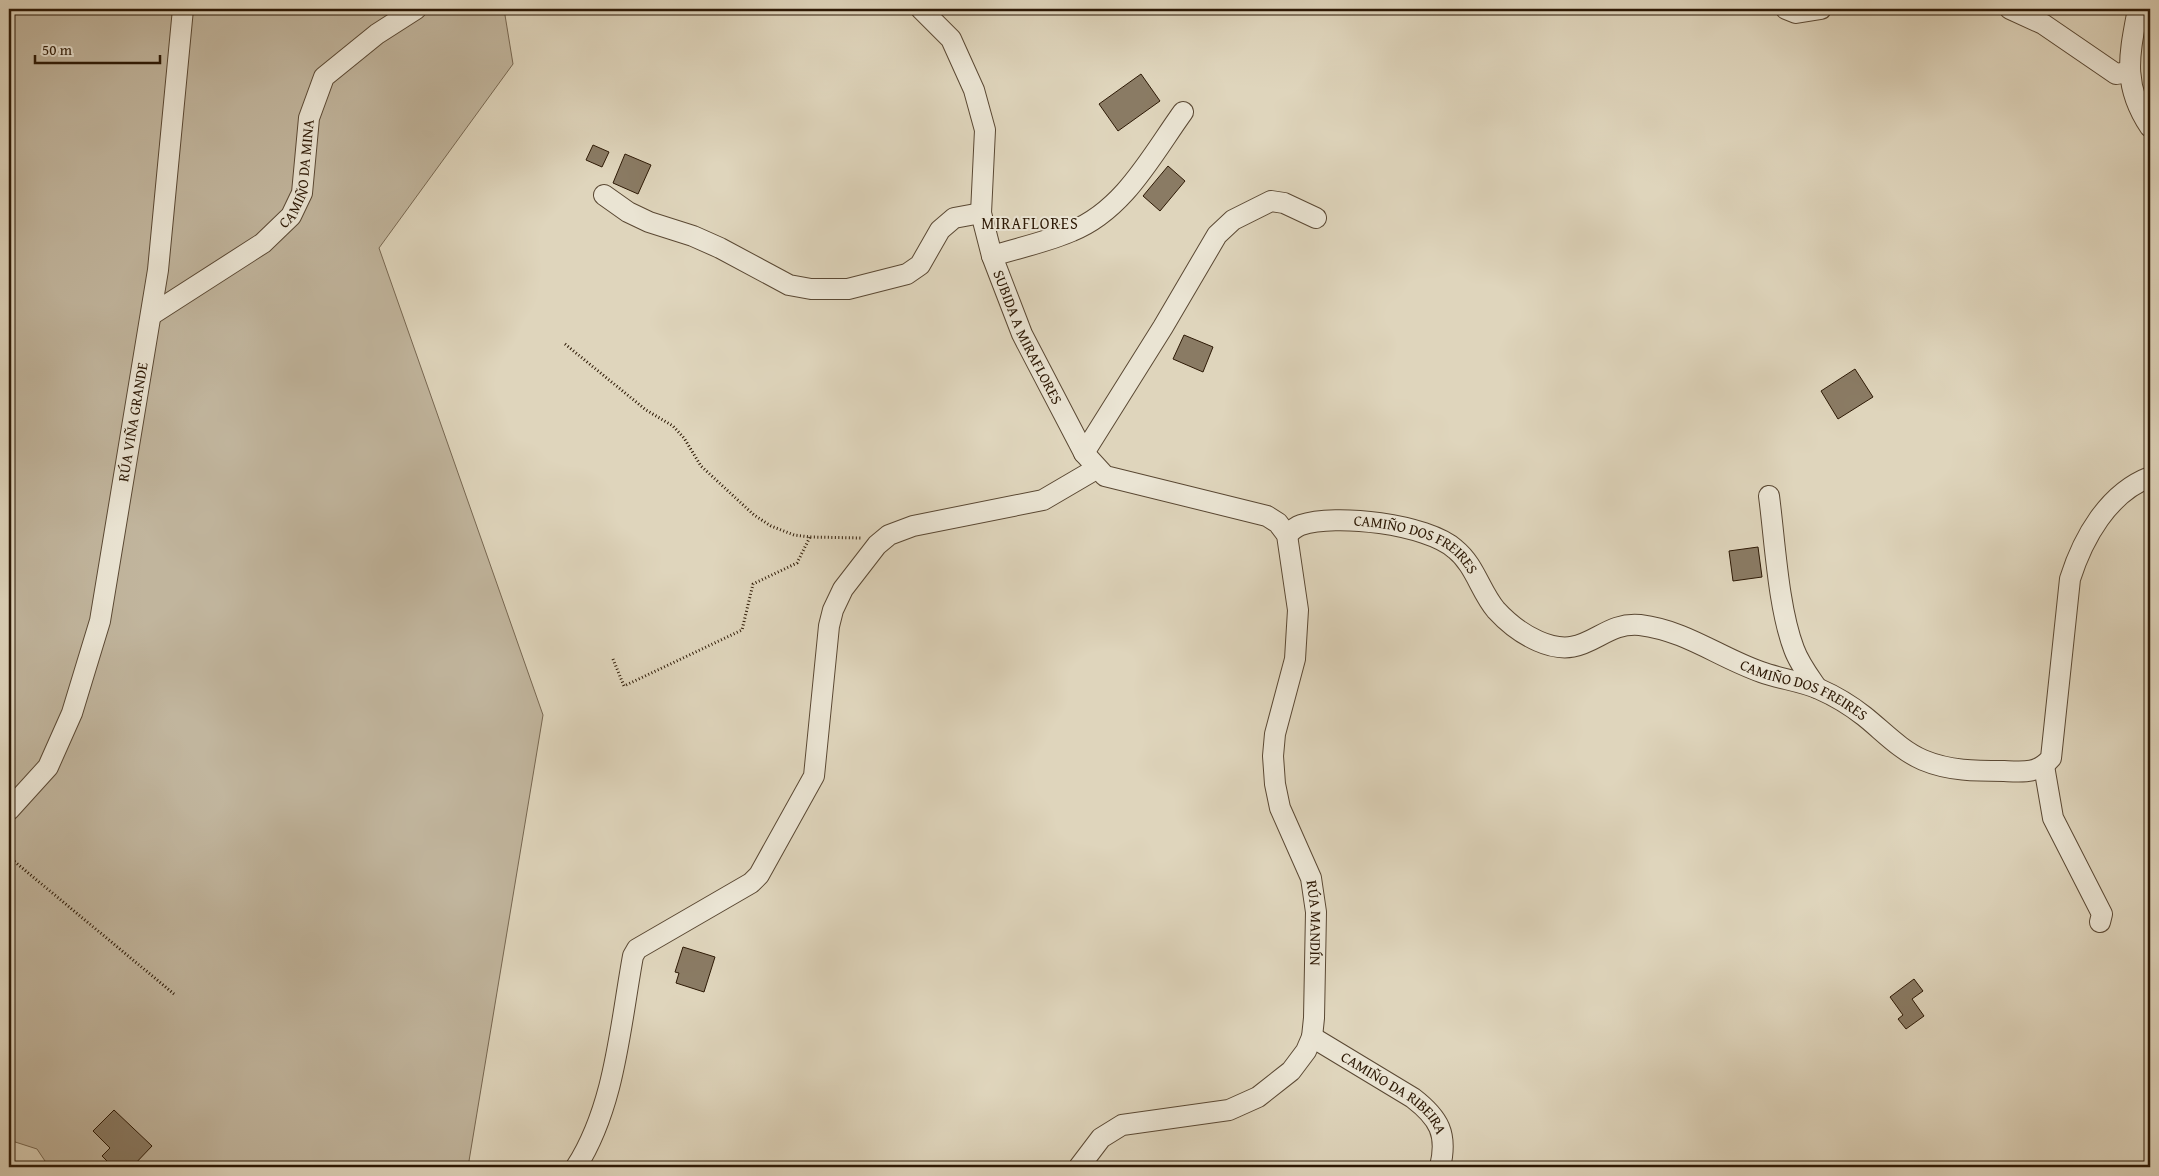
<svg xmlns="http://www.w3.org/2000/svg" width="2159" height="1176" viewBox="0 0 2159 1176" font-family="'Gentium Book Plus',serif">
<style>
.green{fill:#c1b59d;stroke:#776751}
.building{fill:#8a7b64;stroke:#2d1905}
.lines{fill:none;stroke-linecap:round;stroke-linejoin:round}
.minor-casing{stroke:#5a4833;stroke-width:22}
.path{stroke:#2d1905;stroke-width:3;stroke-dasharray:1 2.5;stroke-linecap:butt}
.minor{stroke:#eae4d3;stroke-width:20}
.labels{text-anchor:middle;stroke-width:4;stroke-linejoin:round;paint-order:stroke}
.street-label{font-size:15px;fill:#2d1905;stroke:#eae4d3}
.neighbourhood-label{font-size:16px;letter-spacing:1px;fill:#2d1905;stroke:#eae4d3}
</style>
<rect width="100%" height="100%" fill="#dfd5bc"/>
<filter id="stains"><feTurbulence type="fractalNoise" baseFrequency=".004" numOctaves="4"/><feColorMatrix values="0 0 0 0 .2 0 0 0 0 .09 0 0 0 0 .02 0 0 0 .5 -.17"/></filter>
<radialGradient id="worn" r=".72"><stop offset=".6" stop-color="#630" stop-opacity="0"/><stop offset="1" stop-color="#630" stop-opacity=".3"/></radialGradient>
<path class="green" d="M9,9h495l9,55 -134,184 164,467 -75,452h-419l-12,-18 -28,-9z"/>
<path class="building" d="M1141,74l19,27 -42,30 -19,-27z
M593,145l16,7 -7,15 -16,-7z
M625,154l26,11 -13,29 -25,-11z
M1168,166l17,15 -25,30 -17,-15z
M1184,335l29,12 -10,25 -30,-13z
M1855,369l18,28 -35,22 -17,-28z
M1758,547l4,30 -29,4 -4,-30z
M683,947l32,10 -11,35 -28,-9 3,-10 -4,-1z
M1914,979l9,12 -11,8 12,17 -18,13 -8,-10 5,-4 -13,-18z
M114,1110l38,36 -20,21h-19l-11,-11 8,-8 -17,-17z"/>
<g class="lines">
<g class="minor-casing">
<g id="minor">
<path id="s1" d="M921,9l30,30 23,51 11,40 -4,83 11,43 30,78 62,119 21,23 162,40 11,7 9,12 11,75 -3,49 -20,75 -2,22 2,28 5,24 31,70 5,34 -2,106 -2,19 -6,14 -15,20 -33,26 -29,13 -107,15 -21,13 -22,29"/>
<path d="M1786,9l10,4 25,-4"/>
<path d="M2010,9l33,15 73,50 13,-2"/>
<path d="M2138,9c-9,47 -16,76 12,118"/>
<path d="M604,195l24,17 21,10 44,14 27,12 69,37 22,4h37l59,-15 13,-9 20,-35 14,-12 27,-5"/>
<path d="M992,256c26,-8 55,-14 80,-25 52,-21 80,-76 111,-119"/>
<path id="s2" d="M151,315l112,-72 28,-27 11,-23 7,-75 15,-41 53,-43 39,-25"/>
<path d="M1084,453l79,-126 54,-92 16,-15 38,-19 13,2 32,15"/>
<path d="M1769,496c6,45 9,111 25,153 5,14 14,26 23,39"/>
<path id="s3" d="M1287,535c4,-4 8,-8 14,-10 34,-12 126,-1 154,24 20,16 25,42 41,61 11,12 26,24 42,31 49,22 61,-20 102,-16 47,6 78,32 121,47 19,7 40,9 58,17 16,7 31,16 45,27 19,15 36,34 59,44 26,11 53,11 81,11 19,1 34,3 47,-13l19,-179c13,-41 38,-86 80,-102"/>
<path d="M2044,766l9,52 49,96 -2,8"/>
<path id="s4" d="M9,810l39,-43 24,-54 28,-92 58,-351 25,-261"/>
<path id="s5" d="M1312,1037l101,61c26,20 35,36 27,69"/>
<path d="M576,1167c39,-61 44,-140 57,-211l4,-7 114,-66 8,-8 55,-99 15,-150 4,-16 10,-21 34,-44 12,-10 24,-9 130,-26 53,-31"/>
</g>
</g>
<path class="path" d="M565,344l81,66 27,16 11,12 17,28 53,49 17,11 23,9 16,2 51,1
M613,659l11,27 118,-56 11,-46 44,-21 13,-26
M9,857l165,137"/>
<use href="#minor" class="minor"/>
</g>
<g class="labels">
<g class="street-label">
<text dy="5" stroke="none"><textPath href="#s2" startOffset="215">CAMIÑO DA MINA</textPath></text>
<text dy="5" stroke="none"><textPath href="#s1" startOffset="356">SUBIDA A MIRAFLORES</textPath></text>
<text dy="5" stroke="none"><textPath href="#s4" startOffset="415">RÚA VIÑA GRANDE</textPath></text>
<text dy="5" stroke="none"><textPath href="#s3" startOffset="139">CAMIÑO DOS FREIRES</textPath></text>
<text dy="5" stroke="none"><textPath href="#s3" startOffset="588">CAMIÑO DOS FREIRES</textPath></text>
<text dy="5" stroke="none"><textPath href="#s1" startOffset="1110">RÚA MANDÍN</textPath></text>
<text dy="5" stroke="none"><textPath href="#s5" startOffset="100">CAMIÑO DA RIBEIRA</textPath></text>
</g>
<g class="neighbourhood-label">
<text x="1030" y="229">MIRAFLORES</text>
</g>
</g>
<rect width="2159" height="1176" fill="none" stroke="#dfd5bc" stroke-width="30"/>
<rect x="10" y="10" width="2139" height="1156" fill="none" stroke="#2d1905" stroke-width="2.5"/>
<rect x="15" y="15" width="2129" height="1146" fill="none" stroke="#2d1905"/>
<path d="M35 55v8h125v-8" fill="none" stroke="#2d1905" stroke-width="2.5"/>
<text x="42" y="55" font-size="15" fill="#2d1905" stroke="#eae4d3" stroke-width="4" paint-order="stroke">50 m</text>
<rect width="100%" height="100%" filter="url(#stains)"/>
<rect width="100%" height="100%" fill="url(#worn)"/>
</svg>
